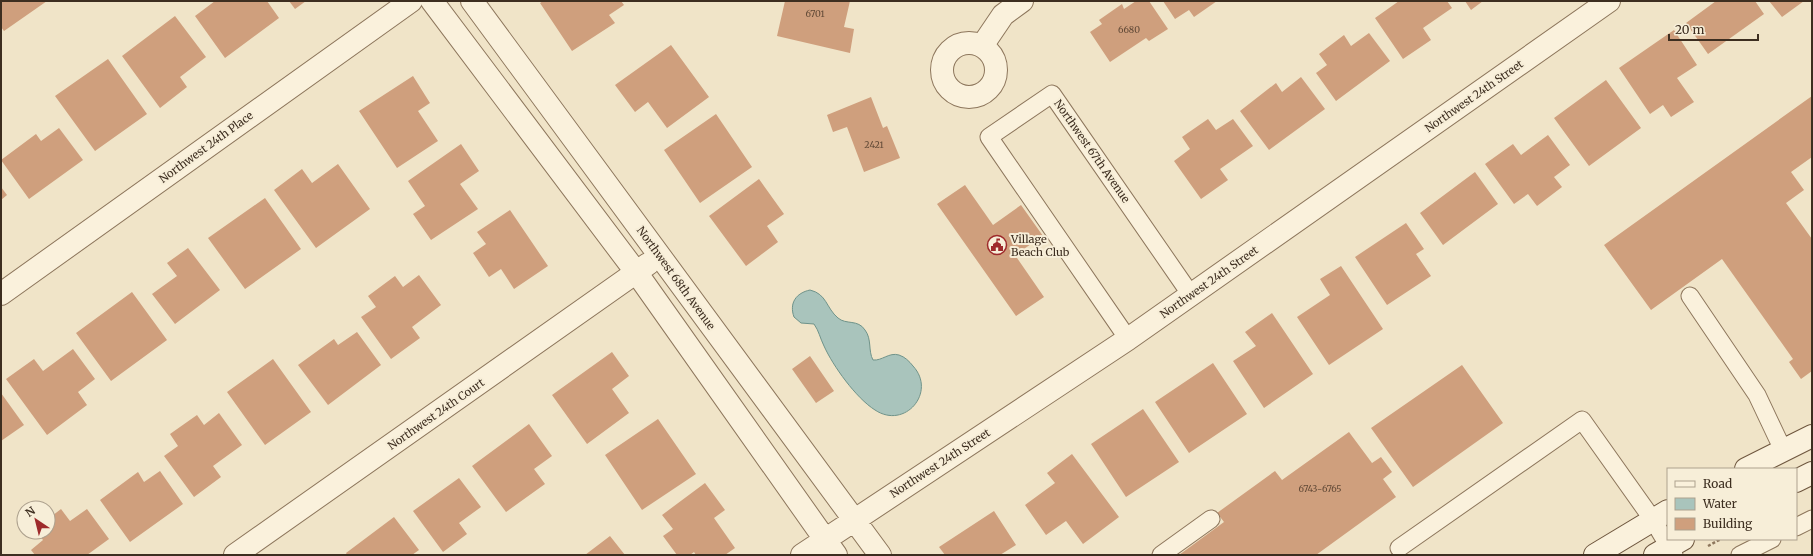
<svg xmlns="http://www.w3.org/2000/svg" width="1813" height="556" viewBox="0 0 1813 556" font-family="Merriweather,serif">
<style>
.water{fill:#a9c4bc;stroke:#6f938a}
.building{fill:#cf9f7d}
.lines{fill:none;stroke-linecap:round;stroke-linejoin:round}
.lane-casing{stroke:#8d765c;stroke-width:19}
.street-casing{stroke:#8d765c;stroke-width:24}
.secondary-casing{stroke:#6f573f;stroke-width:24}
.path{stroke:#8d765c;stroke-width:2.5;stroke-dasharray:3 2;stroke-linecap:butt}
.lane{stroke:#faf1dc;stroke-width:17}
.street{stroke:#faf1dc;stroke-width:22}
.secondary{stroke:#faf1dc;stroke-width:22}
.labels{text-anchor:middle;stroke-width:4;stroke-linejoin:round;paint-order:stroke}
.number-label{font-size:9px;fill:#624a37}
.street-label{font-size:11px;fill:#3d2e20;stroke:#f7eed8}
.poi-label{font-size:11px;fill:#3d2e20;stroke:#f7eed8;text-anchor:start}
</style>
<rect width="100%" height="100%" fill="#f0e4c8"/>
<path class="water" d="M810,290c17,4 16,18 28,28 8,7 20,1 27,12 7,9 3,21 8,30 9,1 16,-8 26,-5 6,2 10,6 14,11 24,26 -8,64 -38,44 -19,-12 -42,-44 -51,-64 -4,-8 -5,-15 -10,-22l-13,-1 -7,-6c-5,-14 2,-24 16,-27z"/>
<path class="building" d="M1,1h46l-43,30 -3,-4z
M215,1h52l12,17 -54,40 -30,-42z
M289,1h17l-11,8z
M543,1h78l3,4 -15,10 6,8 -43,28 -32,-48z
M785,1h65l-6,26 10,2 -4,24 -73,-17z
M1136,1h13l19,28 -19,12 -3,-3 -36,24 -20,-30 12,-8 -3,-4 23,-16 2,5z
M1163,1h54l-23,16 -5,-7 -14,9z
M1399,1h48l5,7 -29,20 8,12 -28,19 -28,-41z
M1465,1h18l-12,9z
M1716,1h39l9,13 -56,40 -22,-31z
M1769,1h35l-22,16z
M175,16l31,41 -26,20 7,10 -27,21 -38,-52z
M1674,30l23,35 -20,13 17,24 -23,15 -8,-12 -13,9 -31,-46z
M1369,33l21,28 -54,40 -20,-28 11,-8 -8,-11 25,-19 7,11z
M671,45l38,52 -42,31 -19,-26 -13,10 -20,-27z
M108,59l39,55 -52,37 -40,-55z
M413,76l17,27 -12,8 20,30 -41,27 -38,-57z
M1301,77l24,32 -56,41 -29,-39 36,-28 6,9z
M1606,80l35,48 -52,38 -35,-48z
M1812,96v61l-21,15 13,18 -18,13 26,36v132l-11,8 -12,-17 4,-3 -71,-100 -71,51 -47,-65z
M871,97l12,31 4,-2 13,32 -36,14 -17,-45 -14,5 -6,-17z
M716,114l36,53 -52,36 -36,-53z
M1208,119l8,11 17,-11 20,27 -33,23 8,11 -27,19 -27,-38 16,-12 -8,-12z
M59,128l24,32 -54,39 -28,-39 35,-26 5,7z
M1548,135l22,30 -16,12 8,10 -25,19 -9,-12 -14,10 -29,-40 28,-20 8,11z
M461,144l18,27 -19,13 18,25 -47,31 -18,-26 12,-8 -17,-25z
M338,164l32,45 -54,39 -42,-58 28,-21 10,14z
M1475,172l23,32 -55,41 -23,-32z
M759,179l25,35 -17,12 11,16 -32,24 -37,-50z
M965,185l28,40 28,-20 22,31 -28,19 29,42 -28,19 -79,-112z
M1,187l6,8 -6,5z
M265,198l36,51 -56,40 -37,-51z
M510,210l38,56 -34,23 -13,-20 -12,8 -16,-24 13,-9 -9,-12z
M1406,223l18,26 -8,5 15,22 -44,29 -32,-48z
M188,248l32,42 -45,34 -23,-30 25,-18 -10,-13z
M1341,266l42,63 -54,36 -32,-48 33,-22 -10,-16z
M419,275l22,30 -29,22 8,11 -29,21 -30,-42 15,-10 -8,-11 27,-20 8,11z
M132,292l35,48 -56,41 -35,-48z
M1272,313l41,61 -49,34 -31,-47 23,-15 -11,-14z
M357,332l24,33 -53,40 -30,-40 36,-26 4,6z
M73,349l22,30 -17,13 9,13 -40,30 -41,-56 28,-20 9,12z
M612,352l17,24 -17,13 17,24 -42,31 -35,-49z
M810,356l24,35 -18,12 -24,-34z
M273,359l38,53 -46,33 -38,-53z
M1213,363l34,51 -58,39 -34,-51z
M1462,365l41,58 -90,64 -42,-59z
M1,393l23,32 -23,16z
M1143,409l36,53 -53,35 -35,-53z
M219,413l23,32 -29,21 8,11 -27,20 -30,-41 14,-10 -8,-12 27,-19 7,10z
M658,419l38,55 -54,36 -37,-55z
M529,424l23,32 -18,13 11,15 -39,28 -34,-46z
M1349,432l23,31 9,-6 11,15 -9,7 13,18 -80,58h-137l45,-33 -7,-9 58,-42 7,9z
M1072,454l47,63 -36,27 -17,-23 -20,14 -21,-30 30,-22 -8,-10z
M160,471l23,33 -53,38 -30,-42 38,-28 6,10z
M459,478l22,29 -22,16 8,11 -24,18 -30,-41z
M705,483l20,27 -11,8 21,30 -10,7h-29l-2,-3 -4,3h-13l-14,-19 10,-7 -11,-14z
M61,509l9,12 17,-12 22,30 -22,16h-52l-4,-5 12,-10 -6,-8h11v-13z
M994,511l22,34 -16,10h-55l-6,-8z
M394,517l25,33 -7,5h-65l-1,-2z
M610,536l15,19h-40z"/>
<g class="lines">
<g class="lane-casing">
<path id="lane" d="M1690,296l67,99 26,55
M1128,339l-139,-202 63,-43 139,201
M1796,527l16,-8
M1399,548l183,-128 71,100 21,35
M1161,555l50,-36
M1740,555l32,-16"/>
</g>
<g class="street-casing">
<path id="street" d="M432,1l204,271 200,283
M472,1l408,554
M942 70a27 27 0 1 1 54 0a27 27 0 1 1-54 0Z
M982,46l21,-31 19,-14
M1,294l410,-293
M235,555l413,-291
M802,555l326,-216 481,-338"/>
</g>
<g class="secondary-casing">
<path id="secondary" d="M1746,469l66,-33
M1796,481l16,-8
M1595,555l73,-44
M1655,555l28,-16"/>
</g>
<path class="path" d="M1708,546l13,-7"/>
<use href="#lane" class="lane"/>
<use href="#street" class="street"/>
<use href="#secondary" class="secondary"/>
</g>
<defs>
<g id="civic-ring" transform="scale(1)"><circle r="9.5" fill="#f7eed8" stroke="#9e2a2b" stroke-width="1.5"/><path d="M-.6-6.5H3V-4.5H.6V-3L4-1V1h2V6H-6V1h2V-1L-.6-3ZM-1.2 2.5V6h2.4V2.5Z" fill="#9e2a2b"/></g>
</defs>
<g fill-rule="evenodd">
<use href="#civic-ring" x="997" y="245"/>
</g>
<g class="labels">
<g class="number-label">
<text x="815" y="17">6701</text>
<text x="1129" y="33">6680</text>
<text x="874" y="148">2421</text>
<text x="1320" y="492">6743-6765</text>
</g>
<g class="street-label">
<text transform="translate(1474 96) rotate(-35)" y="4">Northwest 24th Street</text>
<text transform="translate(206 147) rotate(-36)" y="4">Northwest 24th Place</text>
<text transform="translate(1092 151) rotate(55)" y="4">Northwest 67th Avenue</text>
<text transform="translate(676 278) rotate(54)" y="4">Northwest 68th Avenue</text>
<text transform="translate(1209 282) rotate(-35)" y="4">Northwest 24th Street</text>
<text transform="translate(436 414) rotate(-35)" y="4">Northwest 24th Court</text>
<text transform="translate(940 463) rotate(-33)" y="4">Northwest 24th Street</text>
</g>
<g class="poi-label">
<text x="1011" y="243">Village<tspan x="1011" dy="13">Beach Club</tspan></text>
</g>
</g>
<rect width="1813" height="556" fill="none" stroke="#3d2e20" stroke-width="4"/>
<rect x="1667" y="468" width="130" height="72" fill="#f7eed8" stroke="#ada18e"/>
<rect x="1675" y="481" width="20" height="6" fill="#faf1dc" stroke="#ada18e"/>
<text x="1703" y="488" font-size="12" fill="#3d2e20">Road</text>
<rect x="1675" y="498" width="20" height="12" fill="#a9c4bc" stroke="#ada18e"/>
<text x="1703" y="508" font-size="12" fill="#3d2e20">Water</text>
<rect x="1675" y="518" width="20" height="12" fill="#cf9f7d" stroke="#ada18e"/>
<text x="1703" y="528" font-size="12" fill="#3d2e20">Building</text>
<g transform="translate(36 520) rotate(325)"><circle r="19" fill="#f7eed8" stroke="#ada18e"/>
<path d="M0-3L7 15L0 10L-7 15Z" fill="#9e2a2b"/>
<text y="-6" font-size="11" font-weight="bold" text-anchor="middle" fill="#3d2e20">N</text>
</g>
<path d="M1669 34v6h89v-6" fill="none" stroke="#3d2e20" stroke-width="2"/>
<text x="1675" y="34" font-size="12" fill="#3d2e20" stroke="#f7eed8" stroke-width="3" paint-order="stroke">20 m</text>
</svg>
